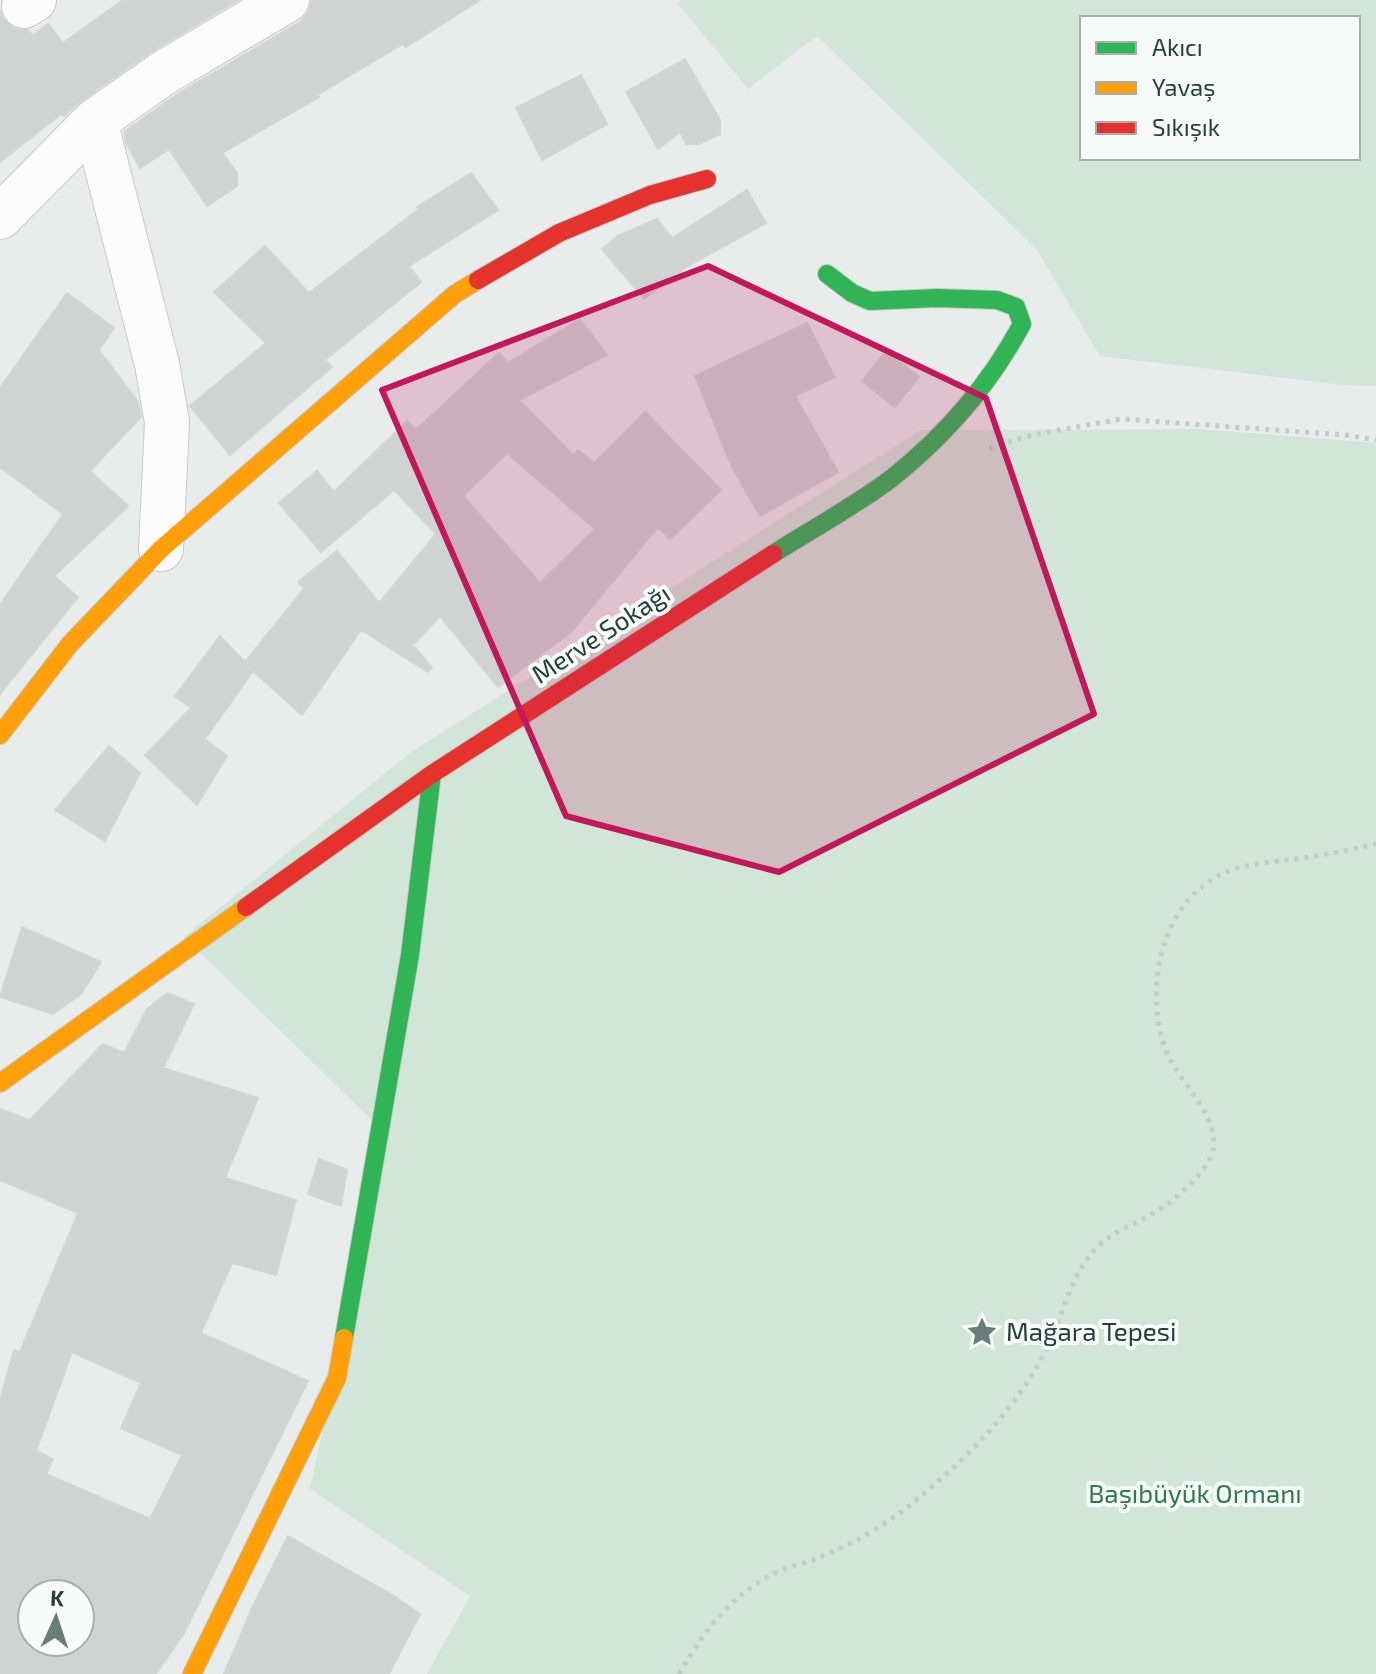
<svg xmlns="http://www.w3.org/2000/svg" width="1376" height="1674" viewBox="0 0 1376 1674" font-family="'Exo 2',sans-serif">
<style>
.green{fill:#d1e6d8;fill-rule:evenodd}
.building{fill:#cfd4d2;stroke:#d1d6d4;stroke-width:2;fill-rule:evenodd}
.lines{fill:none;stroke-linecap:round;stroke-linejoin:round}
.street-casing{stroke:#c5cac8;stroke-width:46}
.fast-casing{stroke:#c3cbc8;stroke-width:20}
.slow-casing{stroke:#c3cbc8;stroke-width:20}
.jam-casing{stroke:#c3cbc8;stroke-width:20}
.path{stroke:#c3ccca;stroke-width:5;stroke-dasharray:4 6;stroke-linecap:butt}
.street{stroke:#fcfcfc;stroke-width:44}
.fast{stroke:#30b455;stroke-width:18}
.slow{stroke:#ff9f0a;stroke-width:18}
.jam{stroke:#e5322d;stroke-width:18}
.marked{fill:#c2185b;fill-opacity:0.2;stroke:#c2185b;stroke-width:6;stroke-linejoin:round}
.labels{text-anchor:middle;stroke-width:8;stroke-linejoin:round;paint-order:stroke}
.street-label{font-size:26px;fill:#24423a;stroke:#f7fbf9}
.poi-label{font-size:26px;fill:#24423a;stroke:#f7fbf9;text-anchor:start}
.park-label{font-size:26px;fill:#2d7a4b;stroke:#f7fbf9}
</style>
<rect width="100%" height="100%" fill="#e8edeb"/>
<path class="green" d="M681,0h695v386l-33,-1 -243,-29 -63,-106 -220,-214 -69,53 -70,-85zM1358,18v140h-276v-140z
M1200,429l176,14v1231h-949l43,-78 -160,-107 77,-354 -203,-198 227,-185 510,-322z"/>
<path class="building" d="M123,0h115l-87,52 -70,49 -17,15 -3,-2 -61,48v-152l3,9 10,9 14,2 6,5 15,-11 15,19z
M312,0h168l-74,47 -3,-3 -86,51 2,2 -97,56 15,20v13l-30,20 -38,-57 -29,19 -14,-25 -2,-11 55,-39 121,-71 8,-9z
M685,59l35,61v14l-21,10h-13l-6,-12 -22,17 -32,-57z
M581,75l26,49 -65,36 -26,-52z
M471,173l27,37 -89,56 12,16 -96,78 7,7 -102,88 -40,-49 76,-63 -52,-51 51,-46 44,47 110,-84 -2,-2z
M747,190l19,33 -78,43 -44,33 -42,-50 15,-13 40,-17 15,19z
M67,293l47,35 -15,22 39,52 3,15 -51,54 38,35 -74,70 24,21 -78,97v-89l63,-91 -63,-47v-79z
M580,319l27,36 -88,45 54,55 5,-5 16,13 51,-51 76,78 -51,49 -12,-12 -87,105 -73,55 -58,-71 -27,29 19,23 -4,4 -67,-42 -59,85 -53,-48 4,4 -48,68 22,17 -30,49 -52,-50 46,-47 -16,-12 45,-60 25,26 59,-73 -6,-7 39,-31 42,52 57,-69 -42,-44 -73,62 -42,-49 38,-32 17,21 73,-71 9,9 83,-77 9,10zM507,453l88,76 -55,54 -77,-87z
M807,323l28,54 -40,19 43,76 -78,44 -28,-49 -37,-91z
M886,351l33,26 -24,30 -33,-26z
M109,746l31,27 -35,68 -50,-31z
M22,927l79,35 -20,32 -28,20 -53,-17z
M168,993l26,11 -31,64 95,30 -33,80 71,22 -20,75 -44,-12 -31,70 107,48 -124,252 -28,41h-156v-274l14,-50 6,2 58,-139 -78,-33v-71l30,11 73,-76 21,9 23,-44zM72,1352l69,31 -20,45 61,27 -32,64 -104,-45 7,-15 -17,-8zM32,1594h48v48h-48z
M319,1159l28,11 -6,36 -33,-12z
M288,1536l106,60 26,18 -31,60h-165l30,-70z"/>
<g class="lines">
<g class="street-casing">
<path id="street" d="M24,6l10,-6
M95,121l70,-49 122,-72
M0,217l95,-96 62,243 10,58 -6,127"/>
</g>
<g class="fast-casing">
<path id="fast" d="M773,554c39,-25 82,-48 119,-76 54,-43 98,-94 130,-154l-6,-17 -19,-7 -60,-2 -67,3 -18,-8 -25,-19
M344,1338l66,-383 22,-181"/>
</g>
<g class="slow-casing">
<path id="slow" d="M0,735l70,-91 91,-95 294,-255 23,-14
M0,1083l246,-176
M192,1674l145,-296 7,-40"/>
</g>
<g class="jam-casing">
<path id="jam" d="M478,280l81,-47 91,-38 57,-16
M246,907l186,-133 341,-220"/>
</g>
<path class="path" d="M989,448l43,-13 89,-16 225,16 30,5
M679,1674c24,-41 49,-76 92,-99 14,-8 32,-11 47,-17 30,-12 61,-29 87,-49 55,-44 107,-94 140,-157 17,-32 24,-74 49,-102 15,-17 38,-24 58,-36 21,-12 41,-30 55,-50 26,-40 -30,-80 -42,-116 -22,-62 -3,-151 64,-177 21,-8 45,-9 67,-12 27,-4 54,-9 80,-15"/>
<use href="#street" class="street"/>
<use href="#fast" class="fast"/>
<use href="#slow" class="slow"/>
<use href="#jam" class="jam"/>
</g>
<path class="marked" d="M708,266l278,132 108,316 -315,158 -213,-56 -184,-426z"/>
<defs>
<g id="sight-bare" transform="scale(2.4)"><path d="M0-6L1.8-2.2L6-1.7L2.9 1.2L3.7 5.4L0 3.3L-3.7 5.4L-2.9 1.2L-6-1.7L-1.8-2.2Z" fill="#697e78" stroke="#f7fbf9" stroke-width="2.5" paint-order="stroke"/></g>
</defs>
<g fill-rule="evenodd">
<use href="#sight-bare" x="982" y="1332"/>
</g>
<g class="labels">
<g class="street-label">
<text transform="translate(601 634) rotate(-33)" y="9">Merve Sokağı</text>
</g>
<g class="poi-label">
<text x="1006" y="1341">Mağara Tepesi</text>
</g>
<g class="park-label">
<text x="1195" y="1503">Başıbüyük Ormanı</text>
</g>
</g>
<rect x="1080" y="16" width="280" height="144" fill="#f7fbf9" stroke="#a3b1ad" stroke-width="2"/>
<rect x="1096" y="42" width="40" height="12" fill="#30b455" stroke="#a3b1ad" stroke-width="2"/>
<text x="1152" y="56" font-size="24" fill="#24423a">Akıcı</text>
<rect x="1096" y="82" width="40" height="12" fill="#ff9f0a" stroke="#a3b1ad" stroke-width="2"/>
<text x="1152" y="96" font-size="24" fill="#24423a">Yavaş</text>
<rect x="1096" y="122" width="40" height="12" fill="#e5322d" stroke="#a3b1ad" stroke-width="2"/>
<text x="1152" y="136" font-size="24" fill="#24423a">Sıkışık</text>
<g transform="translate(56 1618) rotate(3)"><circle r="38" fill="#f7fbf9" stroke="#a3b1ad" stroke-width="2"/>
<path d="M0-6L14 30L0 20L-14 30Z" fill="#697e78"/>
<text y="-12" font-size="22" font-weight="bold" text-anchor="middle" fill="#24423a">K</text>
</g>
</svg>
